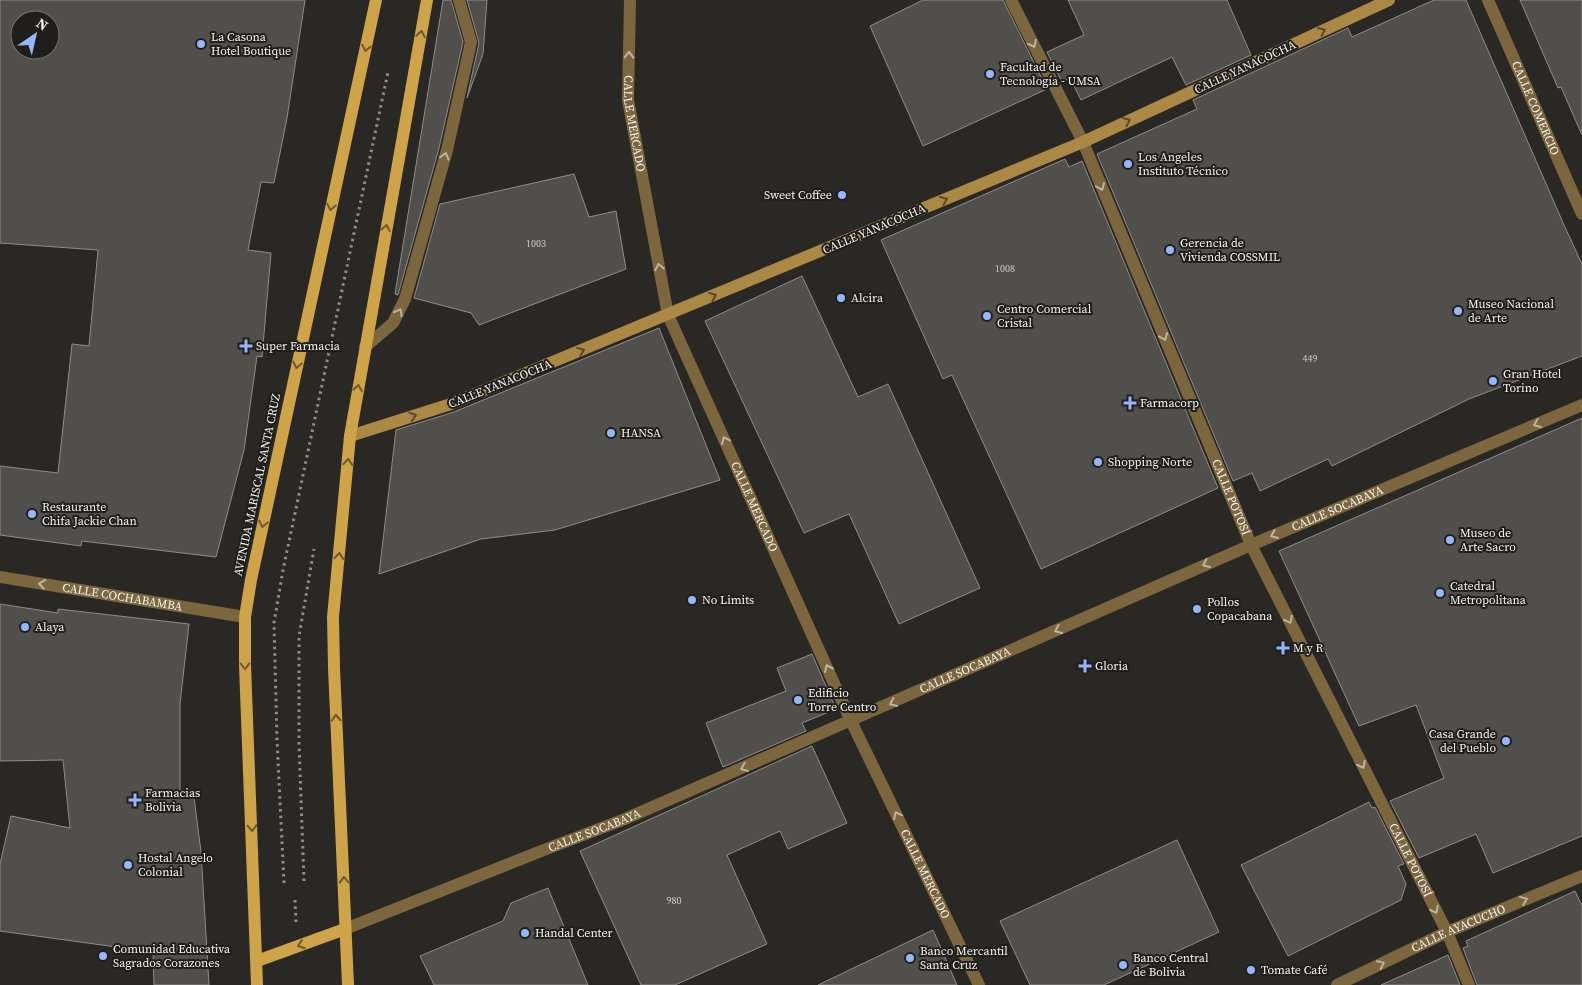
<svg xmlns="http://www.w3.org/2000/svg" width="1582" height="985" viewBox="0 0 1582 985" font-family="'Source Serif 4',serif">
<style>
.building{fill:#514f4c;stroke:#8f8d89;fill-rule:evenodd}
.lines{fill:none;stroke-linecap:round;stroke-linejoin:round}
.path{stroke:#918f8c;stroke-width:3;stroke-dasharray:2.5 4;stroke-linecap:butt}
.service{stroke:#7b663d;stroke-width:12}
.pedestrian{stroke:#7b663d;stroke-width:12}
.minor{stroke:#7b663d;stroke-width:12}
.tertiary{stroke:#7b663d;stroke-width:12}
.secondary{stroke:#ab8944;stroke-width:12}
.primary{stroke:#cfa347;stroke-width:12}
.oneway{stroke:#58492b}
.oneway2{stroke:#6f5a2f}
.oneway3{stroke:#beb4a0}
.poi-dot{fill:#93b7fd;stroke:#201e1b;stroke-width:2}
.labels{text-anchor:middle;stroke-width:4;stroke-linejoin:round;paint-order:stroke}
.number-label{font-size:10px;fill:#cccac8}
.poi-label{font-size:12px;fill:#f5f3f1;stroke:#201e1b;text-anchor:start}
.street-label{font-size:12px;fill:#f5f3f1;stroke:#201e1b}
</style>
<rect width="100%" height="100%" fill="#2a2824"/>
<path class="building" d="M0,0h305l-18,118 -13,65 -13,-1 -13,68 23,3 -9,104 -5,-1 -13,94 -28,107 -134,-16 -1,5 -81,-11v-69l58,7 14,-129 17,2 9,-96 -98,-7zM20,20h30v30h-30z
M443,0h8l12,42 -24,106 -41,147 -3,-1z
M467,0h20l-4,54 -16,44 12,-55z
M923,0h80l44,89 -124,57 -53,-120z
M1068,0h159l24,55 -65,30 -14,-28 -91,43 -11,-22 -8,4 -15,-30 37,-17z
M1434,0h32l98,225 18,39v92l-113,43 -137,67 -4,-7 -68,32 -8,-18 -19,8 -136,-327 100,-45 -4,-9 155,-72 4,9z
M1520,0h62v135l-21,-48 -3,1z
M1065,159l4,8 13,-6 136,327 -177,81 -89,-194 -9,4 -62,-139z
M574,174l15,43 27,-6 10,58 -147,56 -8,-12 -57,-15 26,-94z
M802,276l56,121 30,-13 92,204 -81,36 -50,-110 -45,19 -99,-212z
M659,328l61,152 -165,50 -74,9 -102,35 17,-144 58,-18z
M1582,418v418l-89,37 -17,-39 -57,24 -29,-57 54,-23 -28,-73 -57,21 -80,-175z
M0,604l58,9v-4l131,15 -9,80v86h13l8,62 8,133h-55l-1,-33 -153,-21v-67l11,-48 59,12 -7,-68 -63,1z
M812,654l24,55 -34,14 4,8 -83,36 -17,-44 80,-32 -9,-23z
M812,746l35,77 -59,26 -8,-18 -53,24 40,89 -92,41h-34l-61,-134z
M1369,802l3,6 3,-1 29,57 -6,2 8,18 -5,16 -113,56 -47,-91z
M1177,840l42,92 -115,53h-74l-30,-64z
M548,888l40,97h-154l-14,-29 83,-35 8,-18z
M1575,891l7,15v79h-105l-14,-37 5,-2 -2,-5z
M933,930l24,55h-139z
M1448,955l12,30h-79z"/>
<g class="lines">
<path class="path" d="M304,881l-5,-137v-108l15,-87
M284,883l-7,-143 -3,-117 9,-53 105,-498
M295,900l1,22"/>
<path class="service" d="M365,347l28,-24 12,-24 42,-149 24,-108 -12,-42"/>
<path class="pedestrian" id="s1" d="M1488,0l94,214"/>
<g class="minor">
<path id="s2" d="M0,577l245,40"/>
<path id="s3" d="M345,929l204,-81 76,-29 626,-274 331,-140"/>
<path id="s4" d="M1337,985l110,-53 135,-56"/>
</g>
<g class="tertiary">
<path id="s5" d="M630,0l-2,100 40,215 183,406 128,264"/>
<path id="s6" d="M1011,0l72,142 168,403 196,387 22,53"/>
</g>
<path class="secondary" d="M350,436l101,-32 632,-262 306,-142"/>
<path class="primary" d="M257,961l88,-32
M257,985l-12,-320v-48l6,-37 125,-580
M348,985l-14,-317 -1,-51 17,-181 77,-436"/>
</g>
<defs><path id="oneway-chevron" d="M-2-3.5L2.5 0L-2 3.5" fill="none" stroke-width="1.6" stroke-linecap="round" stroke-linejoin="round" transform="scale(1.25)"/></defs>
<g class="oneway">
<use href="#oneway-chevron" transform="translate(1322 31) rotate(-25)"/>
<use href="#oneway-chevron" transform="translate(1127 121) rotate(-25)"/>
<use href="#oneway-chevron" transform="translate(944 200) rotate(-23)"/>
<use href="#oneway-chevron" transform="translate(713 296) rotate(-23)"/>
<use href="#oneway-chevron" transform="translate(581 351) rotate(-22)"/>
<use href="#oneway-chevron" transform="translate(413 416) rotate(-18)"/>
</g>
<g class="oneway2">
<use href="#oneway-chevron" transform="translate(421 34) rotate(-80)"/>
<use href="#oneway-chevron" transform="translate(366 48) rotate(102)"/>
<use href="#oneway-chevron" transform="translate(331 207) rotate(102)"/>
<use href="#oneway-chevron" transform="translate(386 228) rotate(-80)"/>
<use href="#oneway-chevron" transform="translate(297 365) rotate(102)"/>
<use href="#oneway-chevron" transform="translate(358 388) rotate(-81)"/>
<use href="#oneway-chevron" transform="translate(348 462) rotate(-85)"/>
<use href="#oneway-chevron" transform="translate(263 524) rotate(102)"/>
<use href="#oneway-chevron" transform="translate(339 556) rotate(-85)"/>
<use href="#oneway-chevron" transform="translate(245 666) rotate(89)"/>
<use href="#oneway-chevron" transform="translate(336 718) rotate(-93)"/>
<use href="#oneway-chevron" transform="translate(252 828) rotate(88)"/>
<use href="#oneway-chevron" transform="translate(344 880) rotate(-92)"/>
<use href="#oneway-chevron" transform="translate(301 945) rotate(160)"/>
</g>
<g class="oneway3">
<use href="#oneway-chevron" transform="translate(1033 44) rotate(63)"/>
<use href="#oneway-chevron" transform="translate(629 55) rotate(-89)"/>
<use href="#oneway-chevron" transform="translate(445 156) rotate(-75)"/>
<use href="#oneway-chevron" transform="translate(1101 187) rotate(67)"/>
<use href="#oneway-chevron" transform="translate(659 267) rotate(-101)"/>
<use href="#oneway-chevron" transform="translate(399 312) rotate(-63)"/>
<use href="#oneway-chevron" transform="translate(1164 337) rotate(67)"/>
<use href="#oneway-chevron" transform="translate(1537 424) rotate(157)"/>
<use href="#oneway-chevron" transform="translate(725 440) rotate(-114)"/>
<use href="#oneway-chevron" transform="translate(1274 535) rotate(157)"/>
<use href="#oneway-chevron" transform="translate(1206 564) rotate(156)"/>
<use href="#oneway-chevron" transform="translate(42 584) rotate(-171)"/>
<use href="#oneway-chevron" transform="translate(1289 620) rotate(63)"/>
<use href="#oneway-chevron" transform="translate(1058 630) rotate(156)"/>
<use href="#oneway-chevron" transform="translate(828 668) rotate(-114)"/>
<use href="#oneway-chevron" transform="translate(893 703) rotate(156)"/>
<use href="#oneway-chevron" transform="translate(1362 765) rotate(63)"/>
<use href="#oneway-chevron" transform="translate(744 768) rotate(157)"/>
<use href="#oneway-chevron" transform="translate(897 815) rotate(-116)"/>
<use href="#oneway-chevron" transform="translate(1524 900) rotate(-22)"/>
<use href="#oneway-chevron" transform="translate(1435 910) rotate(63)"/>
<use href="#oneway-chevron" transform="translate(1381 964) rotate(-26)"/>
</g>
<g class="poi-dot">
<circle cx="201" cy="44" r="5"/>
<circle cx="990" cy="74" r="5"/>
<circle cx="1128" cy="164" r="5"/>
<circle cx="842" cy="195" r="5"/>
<circle cx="1170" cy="250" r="5"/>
<circle cx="841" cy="298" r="5"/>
<circle cx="1458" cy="311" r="5"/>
<circle cx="987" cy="316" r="5"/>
<path d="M243.5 338.5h5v5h5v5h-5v5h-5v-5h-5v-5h5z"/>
<circle cx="1493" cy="381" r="5"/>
<path d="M1127.5 395.5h5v5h5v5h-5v5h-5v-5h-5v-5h5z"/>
<circle cx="611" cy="433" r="5"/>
<circle cx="1098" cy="462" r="5"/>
<circle cx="32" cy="514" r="5"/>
<circle cx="1450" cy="540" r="5"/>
<circle cx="1440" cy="593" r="5"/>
<circle cx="692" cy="600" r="5"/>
<circle cx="1197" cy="609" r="5"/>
<circle cx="25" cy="627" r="5"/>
<path d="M1280.5 640.5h5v5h5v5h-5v5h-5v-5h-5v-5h5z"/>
<path d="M1082.5 658.5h5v5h5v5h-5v5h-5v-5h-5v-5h5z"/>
<circle cx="798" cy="700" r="5"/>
<circle cx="1506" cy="741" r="5"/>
<path d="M132.5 792.5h5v5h5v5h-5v5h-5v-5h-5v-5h5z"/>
<circle cx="128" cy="865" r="5"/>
<circle cx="525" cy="933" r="5"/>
<circle cx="103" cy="956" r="5"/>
<circle cx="910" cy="958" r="5"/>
<circle cx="1123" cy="965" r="5"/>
<circle cx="1251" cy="970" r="5"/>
</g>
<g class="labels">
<g class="number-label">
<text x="536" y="247">1003</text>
<text x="1005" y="272">1008</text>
<text x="1310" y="362">449</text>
<text x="674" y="904">980</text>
</g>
<g class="poi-label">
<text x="211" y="41">La Casona<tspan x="211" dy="14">Hotel Boutique</tspan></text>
<text x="1000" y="71">Facultad de<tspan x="1000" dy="14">Tecnología - UMSA</tspan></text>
<text x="1138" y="161">Los Angeles<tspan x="1138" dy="14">Instituto Técnico</tspan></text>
<text x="832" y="199" text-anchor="end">Sweet Coffee</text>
<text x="1180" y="247">Gerencia de<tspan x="1180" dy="14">Vivienda COSSMIL</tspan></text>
<text x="851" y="302">Alcira</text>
<text x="1468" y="308">Museo Nacional<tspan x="1468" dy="14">de Arte</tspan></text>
<text x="997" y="313">Centro Comercial<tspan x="997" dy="14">Cristal</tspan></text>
<text x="256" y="350">Super Farmacia</text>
<text x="1503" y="378">Gran Hotel<tspan x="1503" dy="14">Torino</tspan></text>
<text x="1140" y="407">Farmacorp</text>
<text x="621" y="437">HANSA</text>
<text x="1108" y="466">Shopping Norte</text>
<text x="42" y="511">Restaurante<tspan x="42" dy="14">Chifa Jackie Chan</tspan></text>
<text x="1460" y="537">Museo de<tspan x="1460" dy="14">Arte Sacro</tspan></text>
<text x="1450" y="590">Catedral<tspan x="1450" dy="14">Metropolitana</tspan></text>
<text x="702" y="604">No Limits</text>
<text x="1207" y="606">Pollos<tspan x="1207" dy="14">Copacabana</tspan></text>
<text x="35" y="631">Alaya</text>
<text x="1293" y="652">M y R</text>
<text x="1095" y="670">Gloria</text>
<text x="808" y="697">Edificio<tspan x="808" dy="14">Torre Centro</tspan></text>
<text x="1496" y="738" text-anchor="end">Casa Grande<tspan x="1496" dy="14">del Pueblo</tspan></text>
<text x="145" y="797">Farmacias<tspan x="145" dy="14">Bolivia</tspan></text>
<text x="138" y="862">Hostal Angelo<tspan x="138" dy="14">Colonial</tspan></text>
<text x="535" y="937">Handal Center</text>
<text x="113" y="953">Comunidad Educativa<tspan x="113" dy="14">Sagrados Corazones</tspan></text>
<text x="920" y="955">Banco Mercantil<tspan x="920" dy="14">Santa Cruz</tspan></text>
<text x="1133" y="962">Banco Central<tspan x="1133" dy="14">de Bolivia</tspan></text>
<text x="1261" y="974">Tomate Café</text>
</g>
<g class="street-label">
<text transform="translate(1245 67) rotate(-25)" y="4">CALLE YANACOCHA</text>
<text dy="4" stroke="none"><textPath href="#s1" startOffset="118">CALLE COMERCIO</textPath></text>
<text dy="4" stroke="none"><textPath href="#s5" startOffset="124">CALLE MERCADO</textPath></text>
<text transform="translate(874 229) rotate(-23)" y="4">CALLE YANACOCHA</text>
<text transform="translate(500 384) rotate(-22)" y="4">CALLE YANACOCHA</text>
<text transform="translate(257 485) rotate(-78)" y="4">AVENIDA MARISCAL SANTA CRUZ</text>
<text dy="4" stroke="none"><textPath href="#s6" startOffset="544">CALLE POTOSÍ</textPath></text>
<text dy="4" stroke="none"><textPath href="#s5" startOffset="529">CALLE MERCADO</textPath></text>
<text dy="4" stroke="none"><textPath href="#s3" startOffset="1078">CALLE SOCABAYA</textPath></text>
<text dy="4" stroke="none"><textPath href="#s2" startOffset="124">CALLE COCHABAMBA</textPath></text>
<text dy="4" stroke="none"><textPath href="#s3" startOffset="672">CALLE SOCABAYA</textPath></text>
<text dy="4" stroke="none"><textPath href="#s3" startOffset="268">CALLE SOCABAYA</textPath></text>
<text dy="4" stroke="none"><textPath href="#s6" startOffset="949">CALLE POTOSÍ</textPath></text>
<text dy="4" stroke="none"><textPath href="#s5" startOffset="934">CALLE MERCADO</textPath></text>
<text dy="4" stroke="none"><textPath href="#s4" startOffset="134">CALLE AYACUCHO</textPath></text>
</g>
</g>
<g transform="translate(35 35) rotate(34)"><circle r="24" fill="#201e1b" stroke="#757371"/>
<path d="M0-4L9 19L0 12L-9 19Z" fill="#93b7fd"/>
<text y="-8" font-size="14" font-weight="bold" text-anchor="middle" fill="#f5f3f1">N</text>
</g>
</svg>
